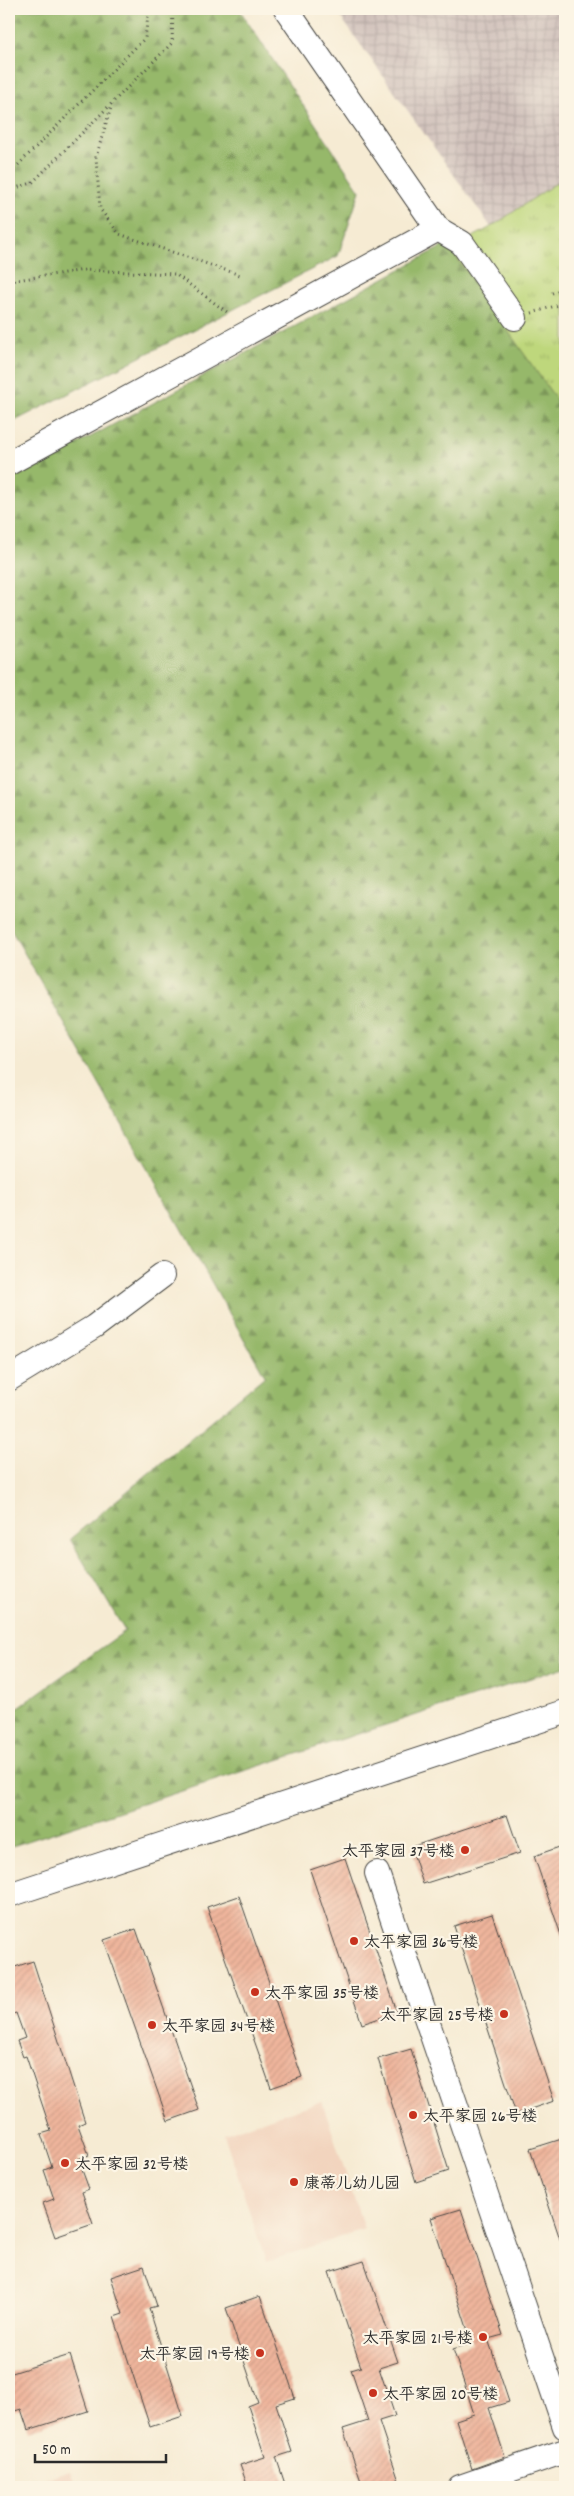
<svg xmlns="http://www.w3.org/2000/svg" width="574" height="2496" viewBox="0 0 574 2496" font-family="Dekko,'LXGW WenKai TC',sans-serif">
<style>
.built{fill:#f2d4be}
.industrial{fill:url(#industrial-grid)}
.forest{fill:url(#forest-firs);stroke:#60724b}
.park{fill:url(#park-tufts);stroke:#748153}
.building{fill:url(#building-hatch)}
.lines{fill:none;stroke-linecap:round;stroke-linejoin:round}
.minor-casing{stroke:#494844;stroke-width:26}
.path{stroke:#494844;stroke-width:3;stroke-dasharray:1 4;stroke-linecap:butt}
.minor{stroke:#fff;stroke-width:24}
.poi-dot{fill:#c8321e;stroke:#fcf5e5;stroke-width:2}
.labels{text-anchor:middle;stroke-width:4.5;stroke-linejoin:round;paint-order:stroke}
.poi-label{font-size:16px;fill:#2b2b2b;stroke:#fcf5e5;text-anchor:start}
</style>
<defs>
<pattern id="industrial-grid" width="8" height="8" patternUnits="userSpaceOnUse" patternTransform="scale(1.25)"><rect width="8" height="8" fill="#cfc0ba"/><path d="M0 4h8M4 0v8" fill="none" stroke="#b2a5a0"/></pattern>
<pattern id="forest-firs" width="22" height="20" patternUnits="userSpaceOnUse" patternTransform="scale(1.25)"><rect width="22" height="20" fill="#96b86b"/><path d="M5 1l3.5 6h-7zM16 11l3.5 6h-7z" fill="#7b9658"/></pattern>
<pattern id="park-tufts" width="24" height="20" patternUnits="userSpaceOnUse" patternTransform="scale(1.25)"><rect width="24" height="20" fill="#bed77b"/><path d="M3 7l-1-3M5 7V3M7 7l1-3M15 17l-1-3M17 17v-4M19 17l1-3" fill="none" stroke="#a3b96a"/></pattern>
<pattern id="building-hatch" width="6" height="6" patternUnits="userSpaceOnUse" patternTransform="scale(1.25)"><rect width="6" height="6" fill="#efb59c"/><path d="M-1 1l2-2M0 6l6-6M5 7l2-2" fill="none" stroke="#cd9c87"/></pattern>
</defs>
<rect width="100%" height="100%" fill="#fcf5e5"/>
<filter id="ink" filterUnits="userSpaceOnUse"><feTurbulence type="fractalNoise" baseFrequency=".02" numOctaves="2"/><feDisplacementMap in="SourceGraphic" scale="10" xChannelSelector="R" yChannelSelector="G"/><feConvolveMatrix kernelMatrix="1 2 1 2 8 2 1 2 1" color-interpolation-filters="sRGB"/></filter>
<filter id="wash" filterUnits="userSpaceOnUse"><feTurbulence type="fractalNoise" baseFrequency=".0096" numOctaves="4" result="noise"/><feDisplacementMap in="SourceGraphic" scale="20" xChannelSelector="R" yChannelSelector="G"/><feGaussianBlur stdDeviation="1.12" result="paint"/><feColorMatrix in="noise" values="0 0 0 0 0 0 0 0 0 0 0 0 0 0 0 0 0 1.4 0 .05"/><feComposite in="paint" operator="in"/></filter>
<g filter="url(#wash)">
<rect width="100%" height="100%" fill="#f6ebd3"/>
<path class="built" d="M322,2101l42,128 -98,33 -42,-128z
M70,2470l6,17h-55v-1z"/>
<path class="industrial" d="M335,9h230v168l-74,50z"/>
<path class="forest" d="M9,9h230l121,182 -22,65 -329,168z
M447,244l118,168v1255l-556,180v-133l116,-83 -55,-92 195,-163 -256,-450v-445z"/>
<path class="park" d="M565,177v235l-118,-168 15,-1 29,-16z"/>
<g id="blocks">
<path class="building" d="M507,1815l13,38 -97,31 -12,-37z
M565,1845v96h-2l-29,-85z
M345,1858l52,154 -35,12 -52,-154z
M239,1896l63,181 -31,11 -64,-181z
M492,1914l62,187 -38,13 -62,-188z
M136,1929l63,181 -31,11 -64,-181z
M33,1961l52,161 -7,3 11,30 -11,4 11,30 -7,3 11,32 -38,13 -12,-34 11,-4 -10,-29 8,-3 -11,-33 10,-3 -25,-75 -3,1 -6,-16 8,-3 -9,-25 -7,2v-46z
M411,2049l38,122 -33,11 -38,-123z
M565,2138v110h-2l-33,-99z
M461,2209l42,126 -15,4 21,63 -20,6 16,49 -33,12 -16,-49 18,-6 -21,-65 19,-6 -41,-125z
M364,2261l34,101 -19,6 16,48 -16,5 22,66h-38l-20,-58 25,-8 -17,-51 10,-3 -32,-95z
M144,2266l13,40 -8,2 34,108 -33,11 -36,-110 9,-3 -12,-37z
M260,2296l35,102 -19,6 16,48 -16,5 10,30h-38l-8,-22 25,-8 -17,-51 10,-4 -32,-94z
M70,2355l18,56 -60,19 -7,-21 -12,4v-39z"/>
</g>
</g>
<g filter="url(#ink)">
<use href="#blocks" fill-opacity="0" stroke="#494844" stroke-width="1"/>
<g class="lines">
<g class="minor-casing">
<path id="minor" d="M438,229l24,14 53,75
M9,463l429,-234 -152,-220
M9,1379l85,-52 68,-51
M377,1873l188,554
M9,1895l556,-183
M460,2487l105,-36"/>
</g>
<path class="path" d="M112,104l-16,53 4,52 19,25 121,41
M9,168l7,-1 129,-129 4,-29
M9,190l23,-7 140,-140 1,-34
M9,281l76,-11 90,4 52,38
M552,293l13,-5
M532,313l33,-10"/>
<use href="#minor" class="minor"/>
</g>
</g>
<g class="poi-dot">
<circle cx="465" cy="1850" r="5"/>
<circle cx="354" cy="1941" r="5"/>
<circle cx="255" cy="1992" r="5"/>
<circle cx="504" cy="2014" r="5"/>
<circle cx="152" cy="2025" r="5"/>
<circle cx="413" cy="2115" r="5"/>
<circle cx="65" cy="2163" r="5"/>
<circle cx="294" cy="2182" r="5"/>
<circle cx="483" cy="2337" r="5"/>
<circle cx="260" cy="2353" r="5"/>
<circle cx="373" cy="2393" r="5"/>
</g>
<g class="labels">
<g class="poi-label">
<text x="455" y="1856" text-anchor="end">太平家园 37号楼</text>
<text x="364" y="1947">太平家园 36号楼</text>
<text x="265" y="1998">太平家园 35号楼</text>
<text x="494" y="2020" text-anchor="end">太平家园 25号楼</text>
<text x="162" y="2031">太平家园 34号楼</text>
<text x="423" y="2121">太平家园 26号楼</text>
<text x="75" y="2169">太平家园 32号楼</text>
<text x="304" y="2188">康蒂儿幼儿园</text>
<text x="473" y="2343" text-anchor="end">太平家园 21号楼</text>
<text x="250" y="2359" text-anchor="end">太平家园 19号楼</text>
<text x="383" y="2399">太平家园 20号楼</text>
</g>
</g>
<rect width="574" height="2496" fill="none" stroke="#fcf5e5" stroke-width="30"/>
<path d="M35 2454v8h131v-8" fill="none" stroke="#2b2b2b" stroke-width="2.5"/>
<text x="42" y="2454" font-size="15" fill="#2b2b2b" stroke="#fcf5e5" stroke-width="4" paint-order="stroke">50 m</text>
</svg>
